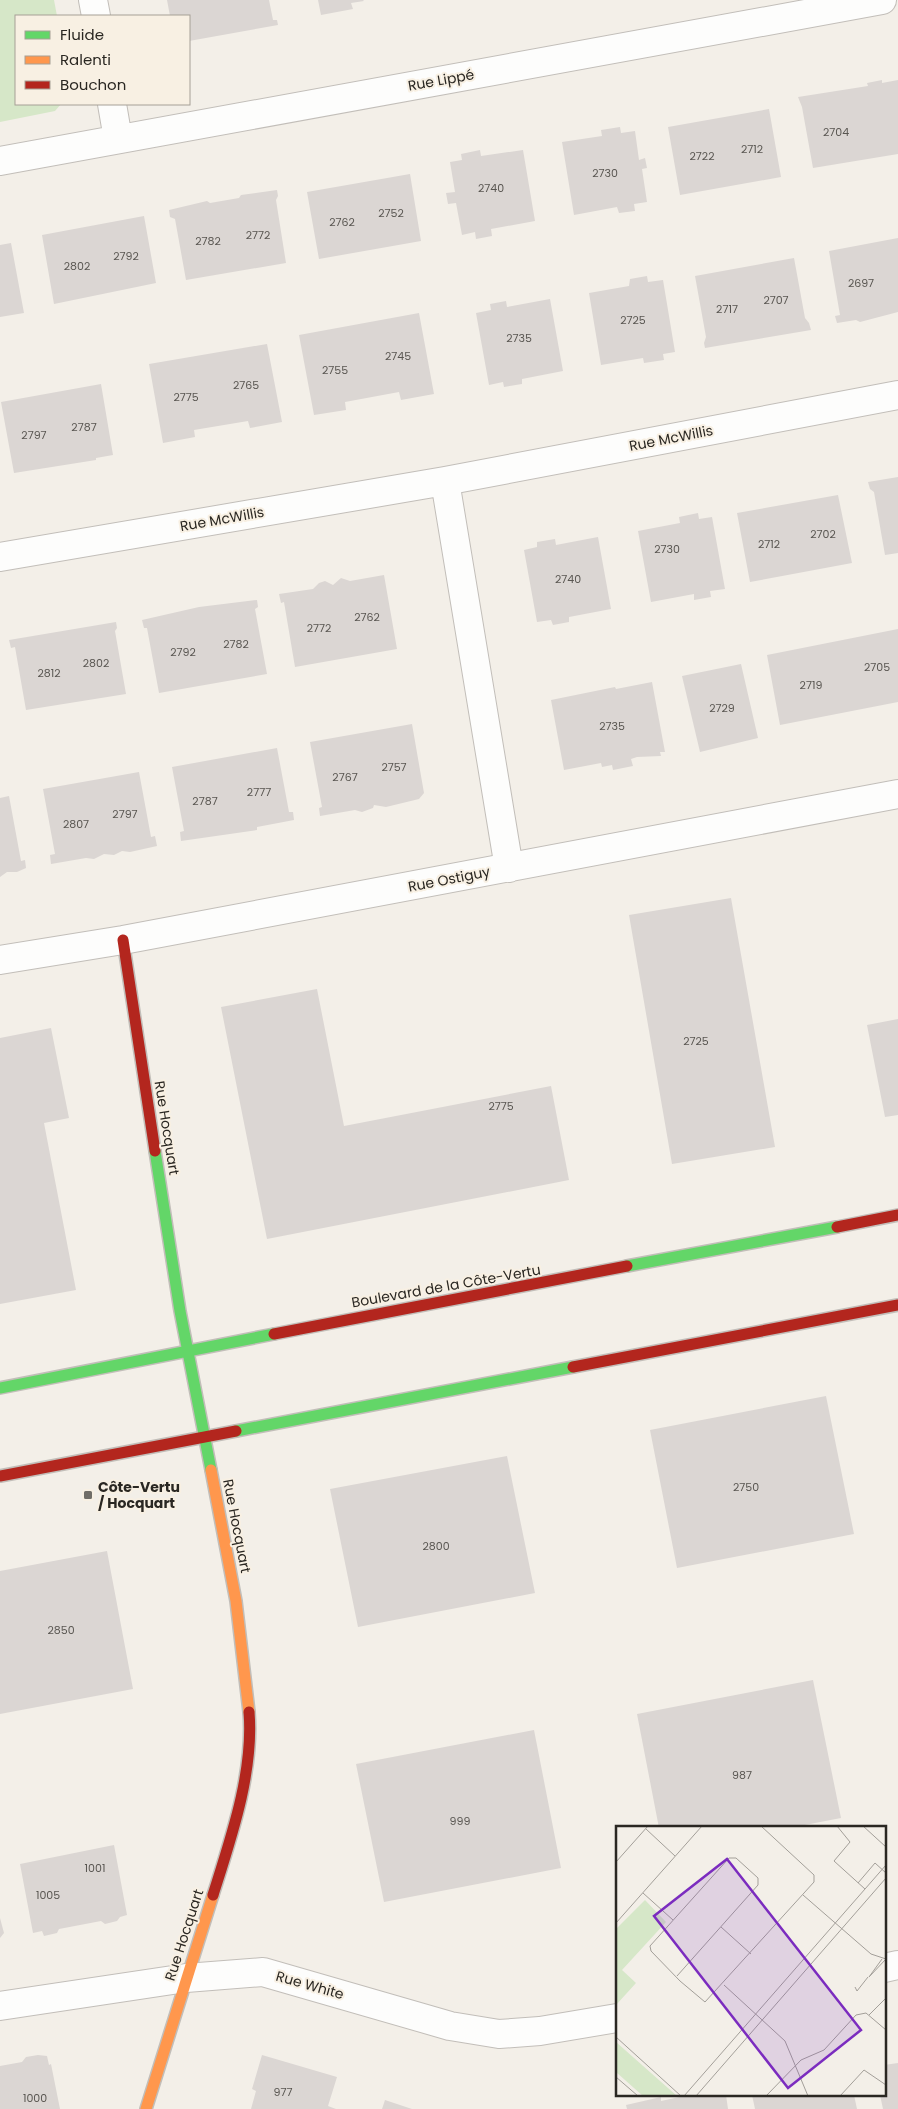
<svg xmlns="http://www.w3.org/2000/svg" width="898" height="2109" viewBox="0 0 898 2109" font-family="Poppins,sans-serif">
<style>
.green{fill:#d6e7c8}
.building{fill:#dbd6d3}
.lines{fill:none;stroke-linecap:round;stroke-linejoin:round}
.street-casing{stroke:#c2beb9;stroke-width:30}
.fast-casing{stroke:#c2beb9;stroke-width:14}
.slow-casing{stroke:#c2beb9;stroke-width:14}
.jam-casing{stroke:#c2beb9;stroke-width:14}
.street{stroke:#fdfdfc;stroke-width:28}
.fast{stroke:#63d668;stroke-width:11}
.slow{stroke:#ff974d;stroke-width:11}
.jam{stroke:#b3261e;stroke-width:11}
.poi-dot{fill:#706d67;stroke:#f8f0e3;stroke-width:2}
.labels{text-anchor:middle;stroke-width:4;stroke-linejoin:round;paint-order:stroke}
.number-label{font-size:11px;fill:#595651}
.street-label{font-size:14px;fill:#2a2722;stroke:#f8f0e3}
.poi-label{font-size:14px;font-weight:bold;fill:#2a2722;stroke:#f8f0e3;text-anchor:start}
.inset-road{fill:none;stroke:#a39f99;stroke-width:1}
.view{fill:#7b2cbf;fill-opacity:0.15;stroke:#7b2cbf;stroke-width:2.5}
.inset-edge{fill:none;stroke:#2a2722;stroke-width:2.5}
</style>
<rect width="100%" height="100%" fill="#f3efe8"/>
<path class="green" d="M0,0h54l3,16h-41v88h45l-6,7 -55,11z"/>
<path class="building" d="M167,0h102l4,20h4l1,5 -89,16v-25h-19z
M318,0h45l1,1 -13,2 2,6 -32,6z
M882,80v3l16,-3v74l-85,14 -11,-61 -4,-10 70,-11 -1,-3z
M769,109l12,68 -101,18 -12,-68z
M620,127l1,6 14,-2 4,29 6,-2 2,10 -5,1 5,33 -13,2 1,7 -16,2 -2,-6 -43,8 -12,-73 40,-6 -1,-6z
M480,150l1,6 42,-6 12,71 -44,8 1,7 -16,3 -1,-7 -13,3 -6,-32 -8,1 -2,-11 9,-1 -5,-30 12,-2 -1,-6z
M410,174l11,67 -102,18 -12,-67z
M277,190l1,6 -2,4 10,63 -100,17 -11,-61 -5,-2 -1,-7 38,-9 3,2 29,-5 2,-3z
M144,216l12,67 -102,21 -12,-69z
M898,238v74l-38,10 -4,-2 -19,3 -2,-7 5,-1 -11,-64z
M11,243l13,70 -24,4v-72z
M794,258l11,60 4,5 2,7 -106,18 -1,-5 2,-6 -11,-61z
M647,276l1,6 15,-2 12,72 -12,2 1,6 -20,3 -1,-5 -42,7 -12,-72 40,-7 1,-7z
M550,299l13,72 -41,8v5l-18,3 -1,-5 -14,3 -13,-72 15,-3 -1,-6 16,-3 1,6z
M419,313l15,81 -33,6 -2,-8 -54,10 1,8 -32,5 -15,-80z
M267,344l15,78 -32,6 -2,-7 -54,9 1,7 -32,6 -14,-79z
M101,384l12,71 -17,3v2l-82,13 -13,-71z
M898,477v76l-13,2 -11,-63 -4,-3 -2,-7z
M838,495l14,68 -102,19 -13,-69z
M698,513l1,6 13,-2 13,72 -15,2 1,6 -17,3v-6l-43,8 -13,-71 42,-8 -1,-6z
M598,537l13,72 -42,8v5l-16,3 -2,-5 -14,2 -13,-72 13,-3v-5l18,-3 1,6z
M384,575l13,74 -102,18 -11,-65 -3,1 -2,-9 34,-5 6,-6 6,-2 8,4 8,-7 9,3z
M257,600l1,7 -3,2 12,65 -108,19 -12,-65h-3l-2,-8 57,-13z
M116,622l1,6 -2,3 11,63 -100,16 -11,-63 -4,1 -2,-8z
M898,629v73l-118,23 -13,-70z
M741,664l17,74 -58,14 -18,-76z
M652,682l13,70h-5l1,4 -24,1 -6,2 2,7 -20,4 -1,-5 -10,2 -1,-4 -37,7 -13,-70 64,-13 1,2z
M412,724l12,69 -5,6 -33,8 -12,-2 -1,3 -11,4 -7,-2 -35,6 -1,-8 3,-1 -12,-65z
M277,748l12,64h4l1,8 -37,7v3l-76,11 -1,-9 4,-1 -12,-64z
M139,772l12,65 4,-1 2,10 -27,6 -8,-1 -8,4 -10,-1 -10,5 -8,-1 -35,6 -1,-9 5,-1 -12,-65z
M9,796l12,65 4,-1 1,8 -9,4h-10l-7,5v-79z
M731,898l44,249 -103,17 -43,-249z
M317,989l27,137 207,-40 18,94 -302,59 -46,-232z
M898,1019v96l-13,2 -18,-92z
M51,1028l18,90 -25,5 32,167 -76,14v-266z
M826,1396l28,138 -177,34 -27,-138z
M507,1456l28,137 -177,34 -28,-138z
M107,1551l26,138 -133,25v-143z
M813,1680l28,138 -52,10h-130l-22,-114z
M534,1730l27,138 -177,34 -28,-138z
M114,1845l13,70 -7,2 -3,4 -12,3 -4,-3 -42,8 -2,4 -13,3 -2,-5 -9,2 -13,-69z
M0,1918l4,15 -4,5z
M38,2055l9,1 2,9 2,-1 9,45h-60v-43l22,-4 4,-5z
M262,2055l75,22 -9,29 8,3h-85l5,-18 -4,-2z
M898,2063v46h-15l-3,-14h4v-30z
M689,2095h37l2,14h-101l-1,-4 35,-8v4z
M752,2095h102l3,14h-102z
M385,2100l27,9h-30z"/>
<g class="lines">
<g class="street-casing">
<path id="street" d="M93,0l3,16
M112,104l6,35
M0,161l882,-161
M445,481l64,387
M0,557l445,-76 453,-86
M0,960l123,-20 775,-146
M884,1968l14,-3
M0,2006l186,-28 77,-6 187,54 49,8 41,-3 77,-13"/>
</g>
<g class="fast-casing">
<path id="fast" d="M155,1151l25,160 31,159
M627,1266l210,-39
M0,1388l274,-54
M236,1431l337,-64"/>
</g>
<g class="slow-casing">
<path id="slow" d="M211,1470l25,131 13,111
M146,2109l67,-214"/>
</g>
<g class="jam-casing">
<path id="jam" d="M123,940l32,211
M837,1227l61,-12
M274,1334l353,-68
M573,1367l325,-62
M0,1476l236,-45
M213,1895c18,-57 41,-123 36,-183"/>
</g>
<use href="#street" class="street"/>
<use href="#fast" class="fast"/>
<use href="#slow" class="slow"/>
<use href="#jam" class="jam"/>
</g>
<rect class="poi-dot" x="83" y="1490" width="10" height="10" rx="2.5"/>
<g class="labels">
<g class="number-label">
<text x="836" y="136">2704</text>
<text x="752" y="153">2712</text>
<text x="702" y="160">2722</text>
<text x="605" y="177">2730</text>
<text x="491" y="192">2740</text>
<text x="391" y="217">2752</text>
<text x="342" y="226">2762</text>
<text x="258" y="239">2772</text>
<text x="208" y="245">2782</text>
<text x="126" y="260">2792</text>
<text x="77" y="270">2802</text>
<text x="861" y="287">2697</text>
<text x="776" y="304">2707</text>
<text x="727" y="313">2717</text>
<text x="633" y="324">2725</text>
<text x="519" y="342">2735</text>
<text x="398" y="360">2745</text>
<text x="335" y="374">2755</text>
<text x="246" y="389">2765</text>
<text x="186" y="401">2775</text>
<text x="84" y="431">2787</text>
<text x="34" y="439">2797</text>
<text x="823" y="538">2702</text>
<text x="769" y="548">2712</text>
<text x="667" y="553">2730</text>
<text x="568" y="583">2740</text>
<text x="367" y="621">2762</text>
<text x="319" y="632">2772</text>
<text x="236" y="648">2782</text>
<text x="183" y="656">2792</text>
<text x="96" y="667">2802</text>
<text x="877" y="671">2705</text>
<text x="49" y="677">2812</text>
<text x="811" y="689">2719</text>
<text x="722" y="712">2729</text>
<text x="612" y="730">2735</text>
<text x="394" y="771">2757</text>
<text x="345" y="781">2767</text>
<text x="259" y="796">2777</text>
<text x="205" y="805">2787</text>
<text x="125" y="818">2797</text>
<text x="76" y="828">2807</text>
<text x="696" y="1045">2725</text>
<text x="501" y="1110">2775</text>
<text x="746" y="1491">2750</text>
<text x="436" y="1550">2800</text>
<text x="61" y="1634">2850</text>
<text x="742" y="1779">987</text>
<text x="460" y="1825">999</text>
<text x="95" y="1872">1001</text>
<text x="48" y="1899">1005</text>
<text x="283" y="2096">977</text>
<text x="35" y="2102">1000</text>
</g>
<g class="street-label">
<text transform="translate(441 80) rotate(-10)" y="5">Rue Lippé</text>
<text transform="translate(671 438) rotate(-11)" y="5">Rue McWillis</text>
<text transform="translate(222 519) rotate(-10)" y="5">Rue McWillis</text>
<text transform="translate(449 879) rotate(-11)" y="5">Rue Ostiguy</text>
<text transform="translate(167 1128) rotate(81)" y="5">Rue Hocquart</text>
<text transform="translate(446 1286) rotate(-10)" y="5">Boulevard de la Côte-Vertu</text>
<text transform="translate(237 1526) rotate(79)" y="5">Rue Hocquart</text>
<text transform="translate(184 1935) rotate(-72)" y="5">Rue Hocquart</text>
<text transform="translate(310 1985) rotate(16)" y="5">Rue White</text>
</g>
<g class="poi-label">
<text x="98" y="1492">Côte-Vertu<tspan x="98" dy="16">/ Hocquart</tspan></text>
</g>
</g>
<g transform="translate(616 1826)">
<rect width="270" height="270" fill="#f3efe8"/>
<path d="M29,74l21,22 -44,48 14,13 -20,22v-76zM0,216l61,54h-34l-27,-24z" fill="#d6e7c8"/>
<path class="inset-road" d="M221,0l13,16 -16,19 31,28M247,0l23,21M30,3l29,27M0,36l32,-36M242,57l17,-20 11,10M27,67l30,27M187,69l68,59 15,5M0,97l86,-97M105,101l30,27M266,133l-13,18 17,-18M61,150l81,-91v-7l-22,-20h-7l-79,88 1,5 29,30 25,21 109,-120v-7l-53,-49M108,159l61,56 23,55M239,161l2,4 11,-14M253,189l17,-17M0,211l65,59M0,251l22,19M68,270l202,-231M80,270l190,-218M150,270l35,-36 23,-10 32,-35 10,-2 20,17M224,270l24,-26 22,15"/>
<path class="view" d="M111,33l134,171 -73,58 -134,-172z"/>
<rect width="270" height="270" class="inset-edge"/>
</g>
<rect x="15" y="15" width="175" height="90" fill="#f8f0e3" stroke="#a6a096"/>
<rect x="25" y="31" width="25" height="8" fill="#63d668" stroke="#a6a096"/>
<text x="60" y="40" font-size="15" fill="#2a2722">Fluide</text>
<rect x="25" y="56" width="25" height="8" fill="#ff974d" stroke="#a6a096"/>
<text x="60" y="65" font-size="15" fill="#2a2722">Ralenti</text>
<rect x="25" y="81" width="25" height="8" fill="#b3261e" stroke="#a6a096"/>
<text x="60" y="90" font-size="15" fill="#2a2722">Bouchon</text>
</svg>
